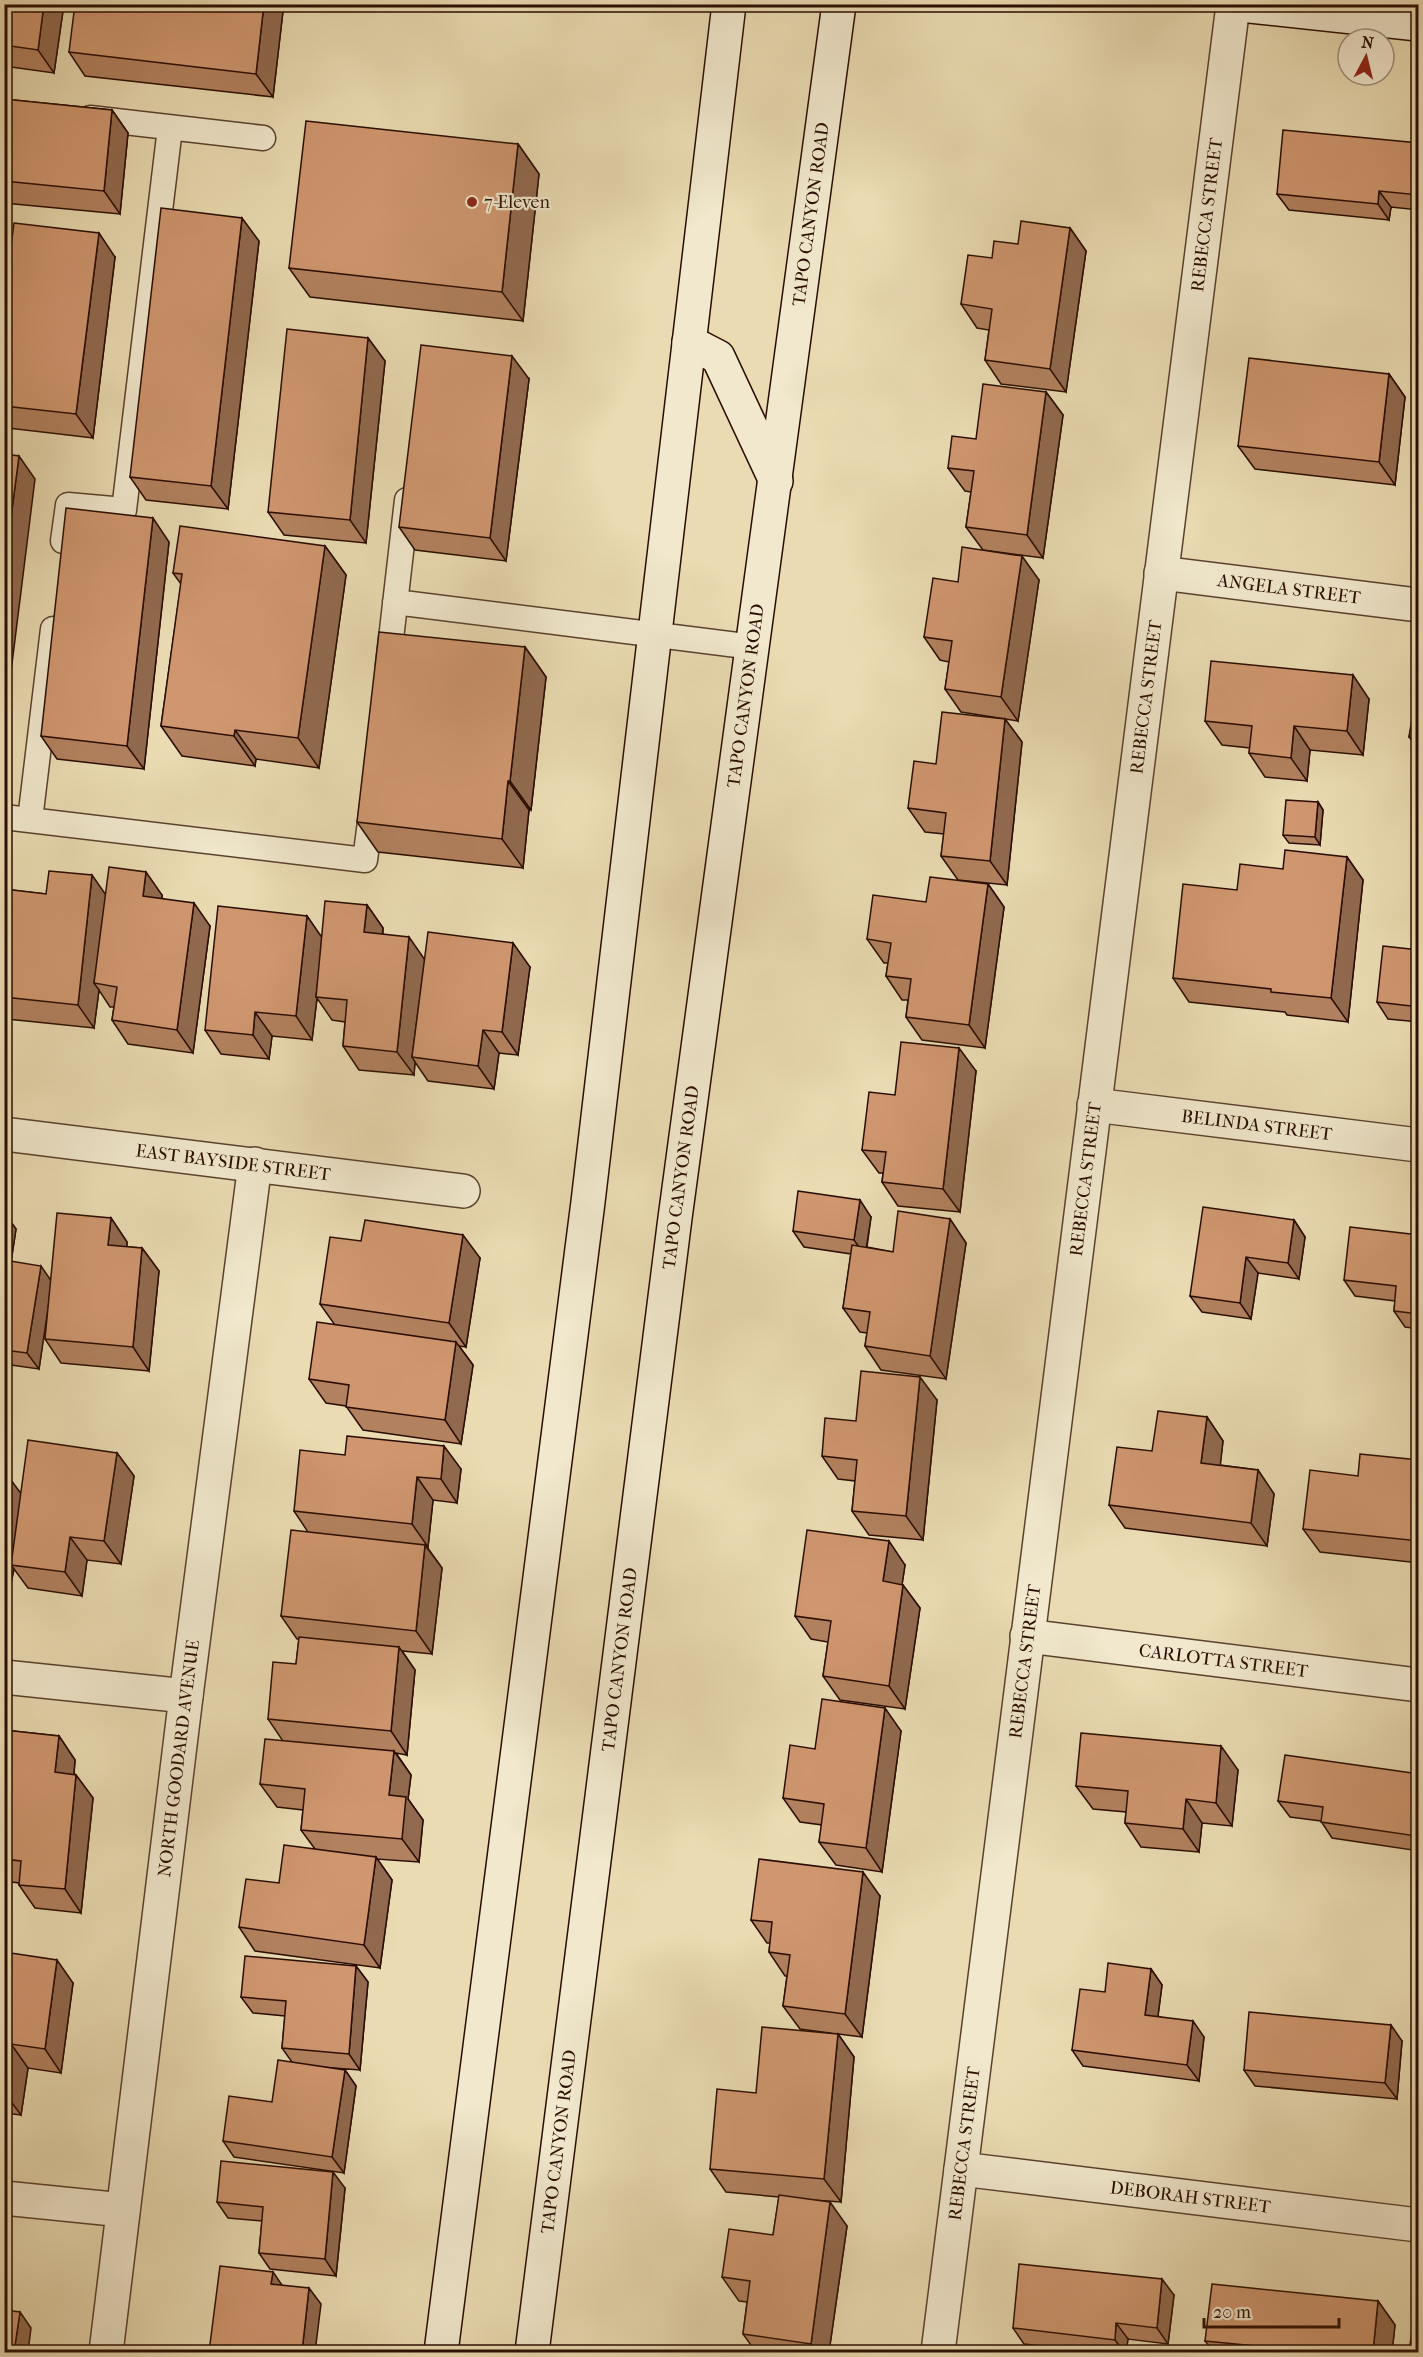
<svg xmlns="http://www.w3.org/2000/svg" width="1423" height="2357" viewBox="0 0 1423 2357" font-family="'IM FELL French Canon',serif">
<style>
.lines{fill:none;stroke-linecap:round;stroke-linejoin:round}
.lane-casing{stroke:#5a402e;stroke-width:27}
.street-casing{stroke:#5a402e;stroke-width:36}
.secondary-casing{stroke:#2a0d02;stroke-width:36}
.lane{stroke:#f1e8cd;stroke-width:24}
.street{stroke:#f1e8cd;stroke-width:33}
.secondary{stroke:#f1e8cd;stroke-width:33}
.wall{fill:#b2815f;stroke:#2a0d02;stroke-width:1.5}
.shaded-wall{fill:#91694e;stroke:#2a0d02;stroke-width:1.5}
.building{fill:#cf966f;stroke:#2a0d02;stroke-width:1.5}
.poi-dot{fill:#8f2418;stroke:#f1e8cd;stroke-width:2}
.labels{text-anchor:middle;stroke-width:4.5;stroke-linejoin:round;paint-order:stroke}
.poi-label{font-size:18px;fill:#2a0d02;stroke:#f1e8cd;text-anchor:start}
.street-label{font-size:18px;fill:#2a0d02;stroke:#f1e8cd}
</style>
<rect width="100%" height="100%" fill="#eadbb2"/>
<filter id="stains"><feTurbulence type="fractalNoise" baseFrequency=".00333" numOctaves="4"/><feColorMatrix values="0 0 0 0 .2 0 0 0 0 .09 0 0 0 0 .02 0 0 0 .5 -.17"/></filter>
<radialGradient id="worn" r=".72"><stop offset=".6" stop-color="#630" stop-opacity="0"/><stop offset="1" stop-color="#630" stop-opacity=".3"/></radialGradient>
<g class="lines">
<g class="lane-casing">
<path id="lane" d="M90,118l173,20
M63,541l5,-36 56,5 46,-382
M395,602l358,45
M388,665l19,-165
M4,817l361,43 7,-53
M30,820l23,-191"/>
</g>
<g class="street-casing">
<g id="street">
<path id="s1" d="M1161,573l257,32"/>
<path id="s2" d="M1094,1105l324,40"/>
<path id="s3" d="M4,1134l459,57"/>
<path id="s4" d="M1027,1636l391,49"/>
<path d="M4,1677l182,19"/>
<path id="s5" d="M961,2169l457,56"/>
<path d="M4,2198l119,12"/>
<path id="s6" d="M106,2352l80,-656 69,-532"/>
<path id="s7" d="M938,2352l295,-2347"/>
</g>
</g>
<g class="secondary-casing">
<g id="secondary">
<path d="M1231,4l187,20"/>
<path d="M689,342l29,15 58,124"/>
<path d="M441,2352l147,-1150 141,-1198"/>
<path id="s8" d="M532,2352l143,-1134 164,-1214"/>
</g>
</g>
<use href="#lane" class="lane"/>
<use href="#street" class="street"/>
<use href="#secondary" class="secondary"/>
</g>
<path class="wall" d="M4,4h60l-10,69 -50,-7z
M283,11l-10,86 -188,-21 -16,-24z
M4,99l108,11 16,23 -8,81 -116,-11z
M1419,143v67l-28,-3 -2,13 -100,-10 -12,-16z
M518,144l21,30 -16,147 -213,-24 -21,-29z
M1070,228l16,23 -20,141 -65,-8 -16,-24 4,-30 -12,-2 -16,-24 31,-46z
M259,241l-31,268 -82,-9 -16,-23z
M115,257l-22,181 -85,-10 -4,-5v-122z
M368,338l17,23 -19,182 -82,-8 -16,-23z
M1389,374l16,23 -10,88 -140,-16 -17,-23z
M529,379l-23,182 -91,-11 -16,-23z
M1046,392l17,23 -20,143 -60,-8 -17,-23 5,-35 -6,-1 -17,-23 28,-29z
M169,542l-25,227 -87,-10 -16,-23z
M325,546l21,29 -27,193 -63,-9 -1,7 -73,-10 -21,-30 20,-142 -8,-11z
M1039,580l-21,141 -57,-9 -16,-23 4,-27 -9,-2 -16,-23 34,-55z
M525,647l21,30 -15,133h-2l-6,58 -145,-16 -21,-30z
M1419,689v60l-10,-12z
M1369,699l-6,56 -53,-5 -3,31 -42,-4 -16,-24 1,-5 -28,-3 -17,-24z
M1005,719l17,23 -15,143 -49,-5 -17,-24 3,-22 -19,-2 -17,-24 28,-44z
M1318,802l5,8 -3,35 -31,-2 -6,-8z
M1347,857l16,23 -15,142 -61,-7 -2,-3 -96,-10 -16,-24 64,-88 46,-21z
M988,884l16,23 -19,141 -63,-8 -16,-23 2,-17h-6l-16,-24 2,-13h-4l-17,-24 59,-37z
M4,889l42,5 116,1v3l48,28 -17,127 -65,-9 -16,-24 2,-13h-4l-11,-17 -5,38 -87,-9 -3,-4z
M367,905l16,23v6l42,25 105,8 -12,88 -19,-2 -5,36 -66,-8 -13,-19 -1,13 -55,-5 -16,-24 2,-24 -13,-2 -15,-22 -5,42 -40,-4 -3,23 -48,-5 -16,-24 102,-114 14,21z
M1419,950v72l-31,-3 -11,-17z
M976,1071l-16,141 -62,-6 -16,-24 1,-9h-4l-17,-23 33,-55z
M4,1213l12,16 -5,32 40,20 60,-63 16,24v5l15,1 17,23 -10,100 -88,-8 -16,-24 3,-34 -9,64 -35,-5z
M871,1217l-4,30 26,5 57,-33 16,24 -20,136 -65,-9 -16,-24 2,-13 -7,-1 -17,-24 8,-54 -47,-7 -11,-16z
M1294,1220l11,17 -6,42 -41,-6 -7,46 -49,-7 -12,-16z
M1419,1235v94l-14,-2 -11,-16 1,-10 -40,-5 -11,-16z
M480,1258l-14,89 -7,-1 14,19 -12,79 -98,-14 -17,-24 -20,-3 -17,-24 26,-54 -15,-21z
M937,1400l-14,140 -54,-5 -17,-24 3,-30 -17,-2 -16,-23 34,-35z
M1207,1417l16,24 -3,24 38,5 16,24 -7,52 -142,-18 -16,-23 43,-54z
M117,1453l17,23 -13,88 -34,-4 -5,36 -54,-8 -14,-19 -3,14 -7,-1v-107l17,19z
M345,1455l116,14 -4,34 -24,-3 -5,47h-1l15,21 -10,86 -30,-3 13,19 -8,85 -11,-2 15,22 -3,24 15,21 -4,42 -42,-3 15,21 -12,88 -125,-17 -16,-24 40,-44 36,-34 -14,-19 2,-20 -26,-3 -17,-23 23,-43 -15,-22 28,-55 3,-25h-2l-16,-23 27,-84 -14,-21z
M1419,1460v103l-99,-11 -17,-23z
M905,1565l-3,19 18,24 -15,101 -65,-9 -17,-24 5,-34 -17,-3 -16,-23z
M4,1730l55,6 16,24 -1,15h2l17,23 -12,115 -46,-5 -16,-23v-2l-15,-2z
M901,1731l-19,141 -46,-7 -17,-23 3,-17 -22,-3 -17,-24 32,-49z
M1238,1770l-6,56 -30,-3 -3,29 -58,-5 -16,-24 1,-11 -33,-3 -17,-23z
M1419,1774v77l-87,-13 -11,-17 -31,-4 -12,-16z
M880,1896l-18,141 -24,-3 16,23 -13,145 -30,-2 36,26 -18,126h-73l-13,-18 4,-32 -8,-1 -17,-24 51,-42 6,-38 -53,-5 -16,-23 46,-76 74,-60 -30,-4 -17,-23 4,-30h-2l-16,-24 1,-9h-3l-16,-23z
M4,1952l69,31 -12,90 -33,-5 -7,47 -17,-2z
M356,1966l12,16 -8,88 -39,-3 24,3 11,16 -12,87 -110,-16 -11,-16 49,-39 20,-40 -10,-14 3,-32 -32,-3 -12,-16z
M1151,1969l11,16 -4,31 46,21 -5,44 -116,-15 -11,-16 33,-58z
M1402,2041l-5,58 -142,-13 -11,-16z
M345,2188l-9,88 -66,-7 -11,-16 3,-32 -34,-3 -11,-16z
M1174,2295l-6,49 -40,-5 -2,13h-30l-72,-8 -11,-16z
M1378,2301l17,24 -3,27h-178l-9,-11z"/>
<path class="shaded-wall" d="M44,4h20l-10,69 -16,-23z
M264,4h15l4,7 -10,86 -17,-23z
M112,110l16,23 -8,81 -16,-23z
M518,144l21,30 -16,147 -21,-29z
M1379,191l12,16 -2,13 -11,-16z
M242,218l17,23 -31,268 -17,-23z
M1070,228l16,23 -20,141 -16,-23z
M99,233l16,24 -22,181 -17,-24z
M368,338l17,23 -19,182 -16,-23z
M512,356l17,23 -23,182 -16,-23z
M1389,374l16,23 -10,88 -16,-23z
M1046,392l17,23 -20,143 -16,-23z
M19,456l16,23 -31,249v-157z
M153,518l16,24 -25,227 -17,-23z
M325,546l21,29 -27,193 -21,-30z
M1022,556l17,24 -21,141 -17,-24z
M525,647l21,30 -15,133 -21,-29z
M1353,675l16,24 -6,56 -16,-24z
M1005,719l17,23 -15,143 -17,-24z
M1294,726l16,24 -3,31 -16,-23z
M235,730l21,29 -1,7 -21,-30z
M508,781l21,29 -6,58 -21,-29z
M1318,802l5,8 -3,35 -5,-8z
M1347,857l16,23 -15,142 -17,-24z
M146,872l16,23 -3,24 -16,-23z
M92,875l16,23 -14,85 5,7 -5,38 -16,-23z
M988,884l16,23 -19,141 -16,-23z
M194,903l16,23 -17,127 -16,-23z
M367,905l16,23 -3,27 -16,-23z
M307,916l16,23 -7,58 1,1 -5,42 -16,-24z
M409,937l16,23 -13,97 3,5 -1,13 -17,-23z
M513,943l17,24 -12,88 -16,-23z
M255,1012l17,24 -3,23 -16,-24z
M483,1030l16,23 -5,36 -16,-23z
M959,1048l17,23 -16,141 -17,-23z
M860,1200l11,17 -6,39 -11,-16z
M4,1213l12,16 -7,47 -5,-7z
M111,1218l16,24 -2,27 -17,-24z
M950,1219l16,24 -20,136 -16,-23z
M1294,1220l11,17 -6,42 -11,-16z
M463,1235l17,23 -14,89 -17,-24z
M142,1248l17,23 -10,100 -16,-24z
M1246,1257l12,16 -7,46 -11,-16z
M41,1266l11,16 -13,87 -12,-16z
M456,1342l17,23 -12,79 -16,-24z
M920,1377l17,23 -14,140 -17,-24z
M1207,1417l16,24 -5,45 -17,-23z
M444,1446l17,23 -4,34 -16,-24z
M117,1453l17,23 -13,88 -17,-23z
M1258,1470l16,24 -7,52 -16,-23z
M8,1476l17,23 -14,66 3,4 -3,14 -7,-9v-75z
M417,1477l16,23 -5,47 -16,-23z
M70,1537l17,23 -5,36 -17,-24z
M889,1541l16,24 -6,40 -16,-24z
M425,1545l17,23 -10,86 -16,-23z
M903,1585l17,23 -15,101 -16,-23z
M399,1647l16,23 -8,85 -16,-24z
M885,1708l16,23 -19,141 -16,-24z
M59,1736l16,24 -3,36 -17,-24z
M1221,1746l17,24 -6,56 -16,-23z
M394,1751l17,24 -3,24 15,21 -4,42 -17,-23 -13,-44z
M76,1775l17,23 -12,115 -16,-24z
M1186,1799l16,24 -3,29 -16,-23z
M1419,1821v18l-3,-3z
M376,1857l16,23 -12,88 -16,-23z
M863,1872l17,24 -18,141 -17,-23z
M57,1960l16,23 -12,90 -16,-24z
M356,1966l12,16 -8,88 -11,-16z
M1151,1969l11,16 -6,46 -11,-16z
M1193,2021l11,16 -5,44 -12,-16z
M1391,2025l11,16 -5,58 -12,-16z
M838,2034l16,23 -13,145 -17,-23z
M11,2044l17,24 -7,47 -17,-23z
M345,2070l11,16 -12,87 -12,-16z
M333,2172l12,16 -9,88 -11,-17z
M830,2202l17,24 -18,126h-12l-6,-8z
M273,2272l11,16 -13,-4z
M1162,2279l12,16 -6,49 -11,-16z
M309,2288l12,16 -6,48h-13z
M1378,2301l17,24 -3,27h-19z
M20,2312l11,16 -3,24h-14z
M1116,2323l12,16 -2,13h-2l-9,-12z"/>
<path class="building" d="M4,4h40l-6,46 -34,-5z
M75,4h189l-8,70 -187,-22z
M4,99l108,11 -8,81 -100,-10z
M306,121l212,23 -16,148 -213,-24z
M1283,130l136,13v52l-40,-4 -1,13 -101,-10z
M161,208l81,10 -31,268 -81,-9z
M1021,221l49,7 -20,141 -65,-9 7,-51 -31,-5 7,-49 24,3 2,-17 24,3z
M14,223l85,10 -23,181 -72,-8v-105z
M287,329l81,9 -18,182 -82,-8z
M421,345l91,11 -22,182 -91,-11z
M1249,358l140,16 -10,88 -141,-16z
M983,384l63,8 -19,143 -61,-8 8,-56 -26,-3 4,-32 24,3z
M4,454l15,2 -15,115z
M66,508l87,10 -26,228 -86,-10z
M180,526l145,20 -27,192 -63,-8 -1,6 -73,-10 21,-152 -9,-1z
M962,547l60,9 -21,141 -56,-8 7,-48 -28,-4 9,-59 25,4z
M379,632l146,15 -15,134h-2l-6,58 -145,-17z
M1211,661l142,14 -6,56 -53,-5 -3,32 -42,-5 3,-27 -47,-5z
M1417,688l2,1v49l-10,-1z
M942,712l63,7 -15,142 -49,-5 5,-43 -38,-5 6,-47 22,3z
M1286,800l32,2 -3,35 -32,-2z
M1285,850l62,7 -16,141 -60,-6v-3l-98,-11 10,-94 54,6 3,-26 43,5z
M109,867l37,5 -3,24 51,7 -17,127 -65,-10 5,-33 -23,-4z
M49,871l43,4 -14,130 -74,-8v-108l42,5z
M930,877l58,7 -19,141 -63,-8 5,-38 -25,-3 5,-33 -24,-4 6,-44 53,7z
M325,901l42,4 -3,27 45,5 -12,115 -54,-6 4,-46 -31,-3z
M218,906l89,10 -11,100 -41,-4 -2,23 -48,-5z
M428,932l85,11 -11,89 -19,-2 -5,36 -66,-9z
M1383,946l36,4v57l-42,-5z
M901,1042l58,6 -16,141 -61,-7 4,-30 -24,-2 7,-58 26,3z
M798,1191l62,9 -6,40 -61,-9z
M1203,1207l91,13 -6,43 -42,-6 -6,46 -50,-7z
M898,1211l52,8 -20,137 -65,-10 5,-34 -27,-4 9,-63 41,7z
M57,1213l54,5 -3,27 34,3 -9,99 -88,-8z
M365,1220l98,15 -14,88 -129,-19 10,-67 31,4z
M1350,1227l69,8v79l-25,-3 2,-25 -52,-6z
M4,1260l37,6 -14,87 -23,-3z
M317,1322l139,20 -11,78 -99,-13 3,-22 -40,-6z
M861,1371l59,6 -14,139 -54,-5 5,-51 -35,-4 3,-38 31,3z
M1158,1411l49,6 -6,46 57,7 -7,53 -142,-18 8,-58 35,4z
M347,1436l97,10 -3,33 -24,-2 -5,47 -118,-13 6,-61 45,5z
M28,1440l89,13 -13,88 -34,-4 -5,35 -54,-7z
M1360,1454l59,6v81l-116,-12 7,-59 48,6z
M4,1475l4,1 -4,23z
M291,1530l134,15 -9,86 -135,-15z
M807,1530l82,11 -6,40 20,4 -14,101 -66,-10 8,-55 -36,-5z
M299,1637l100,10 -8,84 -123,-12 5,-57 23,2z
M822,1699l63,9 -19,140 -47,-6 5,-38 -41,-6 7,-53 25,4z
M4,1730l55,6 -4,36 21,3 -11,114 -46,-4 2,-24 -17,-2z
M1081,1733l140,13 -5,57 -30,-4 -3,30 -58,-6 3,-32 -52,-5z
M265,1739l129,12 -5,44 17,2 -4,42 -101,-9 4,-41 -45,-5z
M1285,1755l134,19v47l-3,15 -95,-14 2,-15 -45,-6z
M284,1845l92,12 -12,88 -125,-18 7,-48 33,4z
M759,1859l104,13 -18,142 -62,-8 7,-51 -21,-3 3,-30 -21,-2z
M4,1952l53,8 -12,89 -34,-5 -7,46z
M245,1956l111,10 -7,88 -67,-6 4,-47 -45,-4z
M1108,1963l43,6 -6,46 48,6 -6,44 -115,-15 8,-61 25,3z
M1249,2012l142,13 -6,58 -141,-13z
M762,2027l76,7 -14,145 -114,-10 7,-80 39,4z
M278,2060l67,10 -13,87 -109,-16 6,-45 43,6z
M221,2161l112,11 -8,87 -66,-6 4,-46 -46,-5z
M779,2195l51,7 -19,142 -68,-10 7,-53 -28,-4 7,-48 44,6z
M1019,2264l143,15 -5,49 -41,-5 -1,17 -102,-12z
M220,2266l53,6 -2,12 38,4 -7,64h-93z
M1212,2284l166,17 -5,51h-54l-114,-11z
M4,2310l16,2 -6,40h-10z
M1415,2310l4,1v41h-10z"/>
<circle class="poi-dot" cx="472" cy="202" r="6"/>
<g class="labels">
<g class="poi-label">
<text x="484" y="208">7-Eleven</text>
</g>
<g class="street-label">
<text dy="6" stroke="none"><textPath href="#s7" startOffset="2154">REBECCA STREET</textPath></text>
<text dy="6" stroke="none"><textPath href="#s8" startOffset="2156">TAPO CANYON ROAD</textPath></text>
<text dy="6" stroke="none"><textPath href="#s1" startOffset="129">ANGELA STREET</textPath></text>
<text dy="6" stroke="none"><textPath href="#s8" startOffset="1670">TAPO CANYON ROAD</textPath></text>
<text dy="6" stroke="none"><textPath href="#s7" startOffset="1668">REBECCA STREET</textPath></text>
<text dy="6" stroke="none"><textPath href="#s2" startOffset="164">BELINDA STREET</textPath></text>
<text dy="6" stroke="none"><textPath href="#s3" startOffset="231">EAST BAYSIDE STREET</textPath></text>
<text dy="6" stroke="none"><textPath href="#s8" startOffset="1184">TAPO CANYON ROAD</textPath></text>
<text dy="6" stroke="none"><textPath href="#s7" startOffset="1182">REBECCA STREET</textPath></text>
<text dy="6" stroke="none"><textPath href="#s8" startOffset="698">TAPO CANYON ROAD</textPath></text>
<text dy="6" stroke="none"><textPath href="#s7" startOffset="696">REBECCA STREET</textPath></text>
<text dy="6" stroke="none"><textPath href="#s4" startOffset="198">CARLOTTA STREET</textPath></text>
<text dy="6" stroke="none"><textPath href="#s6" startOffset="598">NORTH GOODARD AVENUE</textPath></text>
<text dy="6" stroke="none"><textPath href="#s8" startOffset="212">TAPO CANYON ROAD</textPath></text>
<text dy="6" stroke="none"><textPath href="#s7" startOffset="210">REBECCA STREET</textPath></text>
<text dy="6" stroke="none"><textPath href="#s5" startOffset="231">DEBORAH STREET</textPath></text>
</g>
</g>
<rect width="1423" height="2357" fill="none" stroke="#eadbb2" stroke-width="24"/>
<rect x="6" y="6" width="1411" height="2345" fill="none" stroke="#2a0d02" stroke-width="3"/>
<rect x="12" y="12" width="1399" height="2333" fill="none" stroke="#2a0d02" stroke-width="1.5"/>
<g transform="translate(1366 57) rotate(7)"><circle r="28" fill="#f1e8cd" stroke="#a1907c" stroke-width="1.5"/>
<path d="M0-4.5L10 22L0 15L-10 22Z" fill="#8f2418"/>
<text y="-9" font-size="16" font-weight="bold" text-anchor="middle" fill="#2a0d02">N</text>
</g>
<path d="M1204 2318v9h135v-9" fill="none" stroke="#2a0d02" stroke-width="3"/>
<text x="1213" y="2318" font-size="18" fill="#2a0d02" stroke="#f1e8cd" stroke-width="4.5" paint-order="stroke">20 m</text>
<rect width="100%" height="100%" filter="url(#stains)"/>
<rect width="100%" height="100%" fill="url(#worn)"/>
</svg>
